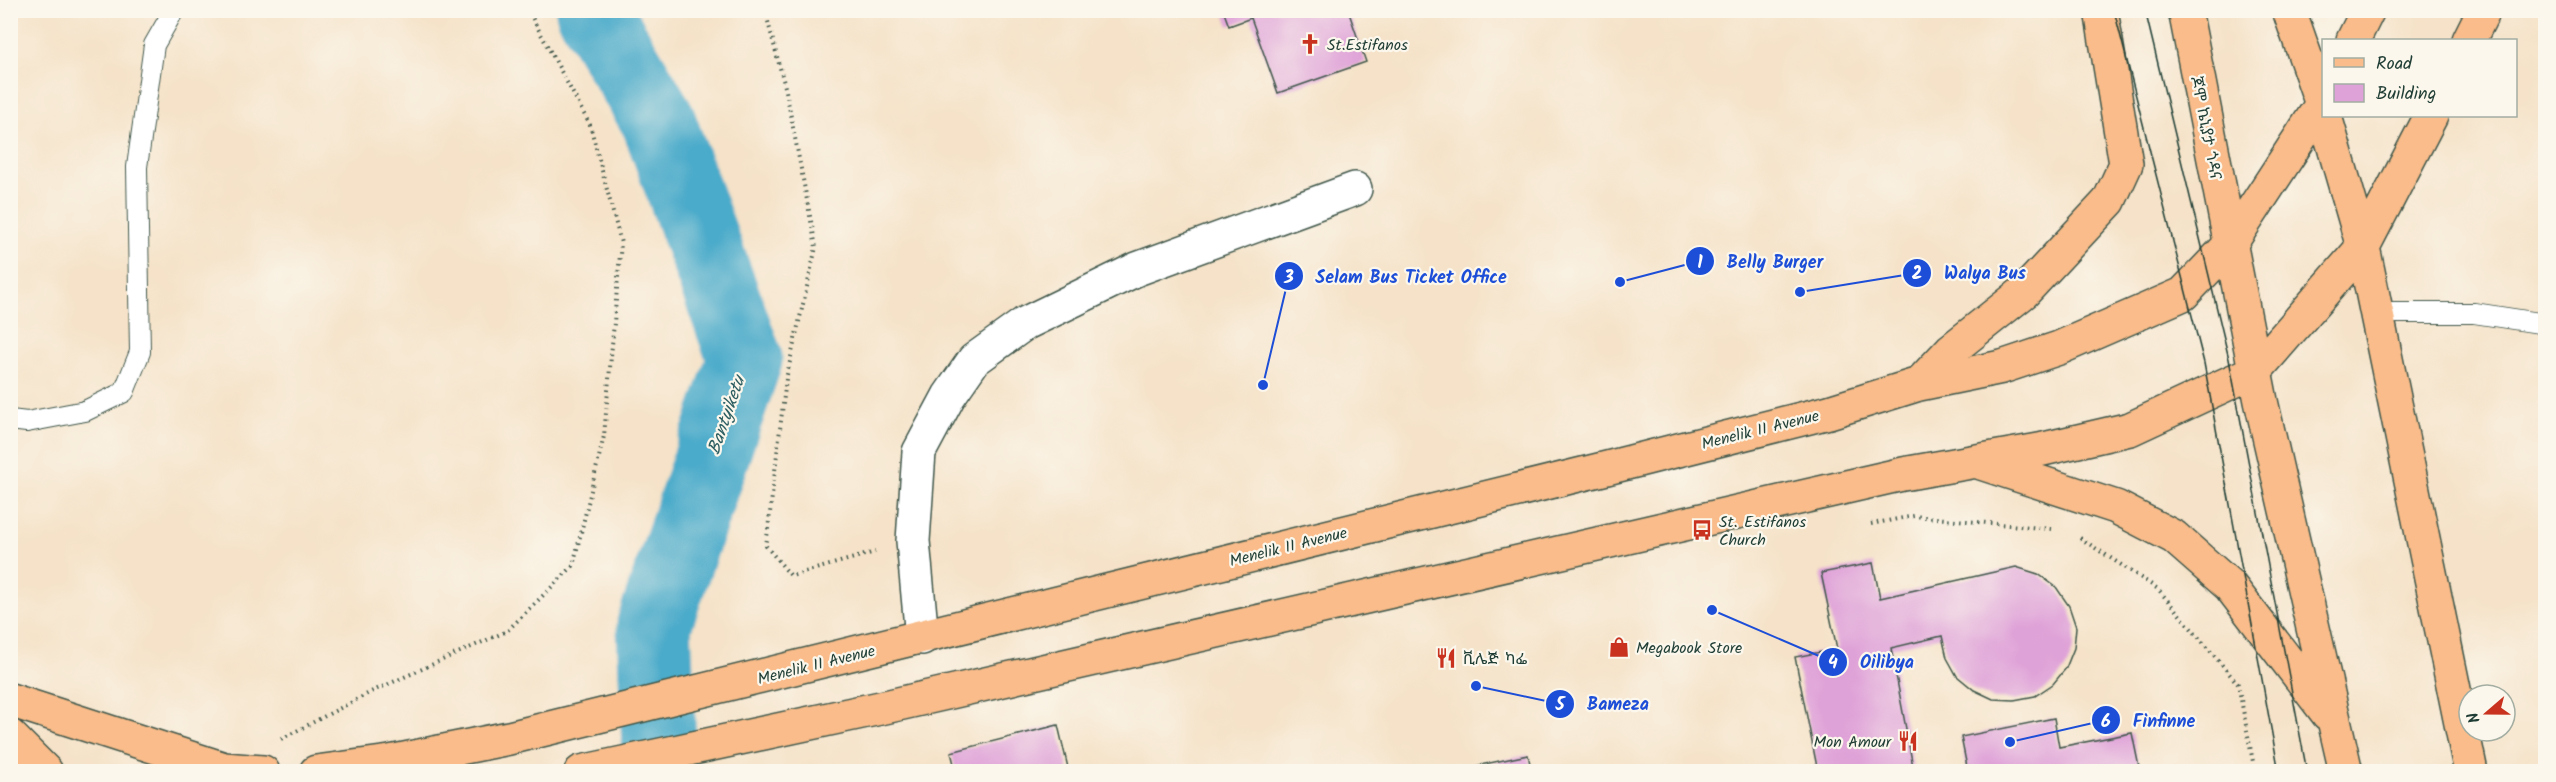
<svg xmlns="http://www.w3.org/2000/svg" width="2556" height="782" viewBox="0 0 2556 782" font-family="Kalam,'Noto Sans Ethiopic',sans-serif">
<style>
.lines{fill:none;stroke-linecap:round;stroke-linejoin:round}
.river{stroke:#4babca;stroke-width:75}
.building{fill:#dfa2d8}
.lane-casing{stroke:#3f564a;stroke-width:22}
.street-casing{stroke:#3f564a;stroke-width:36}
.primary-casing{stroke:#3f564a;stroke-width:36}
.path{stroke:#3f564a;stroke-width:4;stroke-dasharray:1.5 4.5;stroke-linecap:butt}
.lane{stroke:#fff;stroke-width:20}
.street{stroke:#fff;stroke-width:33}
.primary{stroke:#f9bc8a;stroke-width:33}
.tram{stroke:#1f3d34;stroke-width:1.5}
.labels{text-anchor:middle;stroke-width:4.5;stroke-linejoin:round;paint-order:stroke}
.poi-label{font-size:16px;fill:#1f3d34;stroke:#fbf7ec;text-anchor:start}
.street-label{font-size:16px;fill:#1f3d34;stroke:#fbf7ec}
.water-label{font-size:18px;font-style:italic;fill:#2c5e61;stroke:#fbf7ec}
.leader{fill:none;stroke:#1d4ed8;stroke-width:2}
.callout-dot{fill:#1d4ed8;stroke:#fbf7ec;stroke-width:2}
.mark-label{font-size:18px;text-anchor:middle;font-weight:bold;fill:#fff}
.callout-label{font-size:18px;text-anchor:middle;font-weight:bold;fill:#1d4ed8;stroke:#fbf7ec;stroke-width:4.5;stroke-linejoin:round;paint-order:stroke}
</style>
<rect width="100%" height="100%" fill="#fbf7ec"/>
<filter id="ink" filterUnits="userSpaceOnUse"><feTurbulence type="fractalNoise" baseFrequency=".0167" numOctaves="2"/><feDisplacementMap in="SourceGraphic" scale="12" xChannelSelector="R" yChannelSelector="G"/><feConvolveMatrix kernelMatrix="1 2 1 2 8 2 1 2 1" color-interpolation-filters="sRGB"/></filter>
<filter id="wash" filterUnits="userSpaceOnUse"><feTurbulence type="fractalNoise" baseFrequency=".008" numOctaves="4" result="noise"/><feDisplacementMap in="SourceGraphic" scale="24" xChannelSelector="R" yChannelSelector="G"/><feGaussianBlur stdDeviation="1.35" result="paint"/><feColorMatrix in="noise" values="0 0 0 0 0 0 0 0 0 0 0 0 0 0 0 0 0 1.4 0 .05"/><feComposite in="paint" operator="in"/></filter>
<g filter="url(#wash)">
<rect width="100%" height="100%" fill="#f5e2c8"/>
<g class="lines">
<path class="river" d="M593,10l65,110 87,239 -91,266 6,147"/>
</g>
<g id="blocks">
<path class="building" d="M1223,10h125l18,52 -88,31 -27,-75 -22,8z
M1873,563l7,35 136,-31 22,7 18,13 13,19 7,21 -2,21 -8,20 -13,16 -18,12 -21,4 -21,-1 -19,-9 -17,-14 -10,-18 -5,-22 -51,12 23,124h-96l-23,-115 42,-8 -16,-76z
M2054,718l5,29 73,-14 8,39h-172l-7,-35z
M1058,725l11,47h-113l-5,-20z
M1528,755l4,17h-76v-2z"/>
</g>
</g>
<g filter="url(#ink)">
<use href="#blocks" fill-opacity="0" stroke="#3f564a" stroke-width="1.5"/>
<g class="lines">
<g class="lane-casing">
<path id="lane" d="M2377,313h97l72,11
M10,420l17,2 58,-11 39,-19 16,-40 -3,-185 17,-122 20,-35"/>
</g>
<g class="street-casing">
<path id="street" d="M922,638l-9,-97 6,-89 30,-56 25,-36 50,-36 113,-55 218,-80"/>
</g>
<g class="primary-casing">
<path id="primary" d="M2185,10l76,391 85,371
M2289,10l35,100
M2353,40l15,-30
M2469,40l15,-30
M2325,116l38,131 108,525
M1919,384l32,-34 73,-58 85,-91 17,-37 -25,-154
M1981,463l135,44 58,30 56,49 98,128
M10,700l214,69 39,3
M10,736l36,36
M316,772l74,-10 119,-24 1098,-270 222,-56 90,-28 83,-17 57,-19 124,-54 46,-48 95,-145
M581,772l304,-65 1018,-233 136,-24 91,-21 125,-58 108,-124 68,-131"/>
</g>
<path class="path" d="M765,10l21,81 30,156 -30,132 -20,167 25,30 84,-24
M1871,524l43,-8 137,13
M2080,538l78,51 80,95 17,88
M281,739l92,-48 134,-60 66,-65 31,-130 17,-193 -31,-118 -62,-115"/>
<use href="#lane" class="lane"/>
<use href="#street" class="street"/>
<use href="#primary" class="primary"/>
<path class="tram" d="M2114,10l90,353 75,409
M2145,10l84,349 78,413"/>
</g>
</g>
<defs>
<g id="church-bare" transform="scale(1.62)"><path d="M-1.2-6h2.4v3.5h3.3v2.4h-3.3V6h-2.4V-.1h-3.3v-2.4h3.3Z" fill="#c8321e" stroke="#fbf7ec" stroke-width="2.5" paint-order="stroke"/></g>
<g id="bus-bare" transform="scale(1.62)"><path d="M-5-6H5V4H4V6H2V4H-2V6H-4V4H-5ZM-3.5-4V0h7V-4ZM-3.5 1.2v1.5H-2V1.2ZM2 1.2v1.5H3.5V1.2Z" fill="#c8321e" stroke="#fbf7ec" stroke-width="2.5" paint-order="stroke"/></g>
<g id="shop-bare" transform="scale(1.62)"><path d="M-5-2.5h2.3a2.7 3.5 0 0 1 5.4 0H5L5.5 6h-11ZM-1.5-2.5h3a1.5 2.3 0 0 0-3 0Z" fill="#c8321e" stroke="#fbf7ec" stroke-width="2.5" paint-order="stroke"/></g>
<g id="restaurant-bare" transform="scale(1.62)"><path d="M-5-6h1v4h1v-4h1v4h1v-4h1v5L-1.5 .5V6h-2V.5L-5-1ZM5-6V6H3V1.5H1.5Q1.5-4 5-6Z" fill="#c8321e" stroke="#fbf7ec" stroke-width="2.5" paint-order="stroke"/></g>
</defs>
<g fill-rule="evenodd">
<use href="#church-bare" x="1310" y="44"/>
<use href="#bus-bare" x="1702" y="530"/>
<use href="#shop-bare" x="1619" y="647"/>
<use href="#restaurant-bare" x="1446" y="658"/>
<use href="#restaurant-bare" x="1908" y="741"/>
</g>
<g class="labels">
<g class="poi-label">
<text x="1327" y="50">St.Estifanos</text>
<text x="1719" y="527">St. Estifanos<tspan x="1719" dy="18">Church</tspan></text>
<text x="1636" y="653">Megabook Store</text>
<text x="1463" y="664">ቪሌጅ ካፌ</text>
<text x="1891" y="747" text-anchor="end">Mon Amour</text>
</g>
<g class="street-label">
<text transform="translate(2207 128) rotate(79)" y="6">ጆሞ ኬኒያታ ጎዳና</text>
<text transform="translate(1760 429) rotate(-14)" y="6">Menelik II Avenue</text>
<text transform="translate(1288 546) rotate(-14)" y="6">Menelik II Avenue</text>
<text transform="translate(816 664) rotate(-14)" y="6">Menelik II Avenue</text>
</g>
<g class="water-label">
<text transform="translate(726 415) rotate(-71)" y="6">Bantyiketu</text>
</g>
</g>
<path class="leader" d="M1620 282L1700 261M1800 292L1917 273M1263 385L1289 276M1712 610L1833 662M1476 686L1560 704M2010 742L2106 720"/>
<g class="callout-dot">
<circle cx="1620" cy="282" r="6"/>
<circle cx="1800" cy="292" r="6"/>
<circle cx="1263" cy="385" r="6"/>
<circle cx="1712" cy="610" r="6"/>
<circle cx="1476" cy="686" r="6"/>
<circle cx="2010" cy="742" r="6"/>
<circle cx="1700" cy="261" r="15"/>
<circle cx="1917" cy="273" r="15"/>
<circle cx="1289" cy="276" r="15"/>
<circle cx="1833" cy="662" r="15"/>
<circle cx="1560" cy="704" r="15"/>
<circle cx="2106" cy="720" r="15"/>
</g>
<g class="mark-label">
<text x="1700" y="268">1</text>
<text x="1917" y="279">2</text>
<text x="1289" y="283">3</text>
<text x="1833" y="668">4</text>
<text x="1560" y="710">5</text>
<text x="2106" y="727">6</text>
</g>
<g class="callout-label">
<text x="1775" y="268">Belly Burger</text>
<text x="1985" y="279">Walya Bus</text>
<text x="1411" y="283">Selam Bus Ticket Office</text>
<text x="1887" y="668">Oilibya</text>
<text x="1618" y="710">Bameza</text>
<text x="2164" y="727">Finfinne</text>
</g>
<rect width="2556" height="782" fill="none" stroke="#fbf7ec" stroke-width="36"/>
<rect x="2322" y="39" width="195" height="78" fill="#fbf7ec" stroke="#a3ada2" stroke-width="1.5"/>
<rect x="2334" y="58" width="30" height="9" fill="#f9bc8a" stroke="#a3ada2" stroke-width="1.5"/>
<text x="2376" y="69" font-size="18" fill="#1f3d34">Road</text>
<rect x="2334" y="84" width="30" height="18" fill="#dfa2d8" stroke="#a3ada2" stroke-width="1.5"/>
<text x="2376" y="99" font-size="18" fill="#1f3d34">Building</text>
<g transform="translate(2487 713) rotate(250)"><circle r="28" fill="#fbf7ec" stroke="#a3ada2" stroke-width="1.5"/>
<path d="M0-4.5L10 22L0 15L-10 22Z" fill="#c8321e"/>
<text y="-9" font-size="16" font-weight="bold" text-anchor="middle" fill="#1f3d34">N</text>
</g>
</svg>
